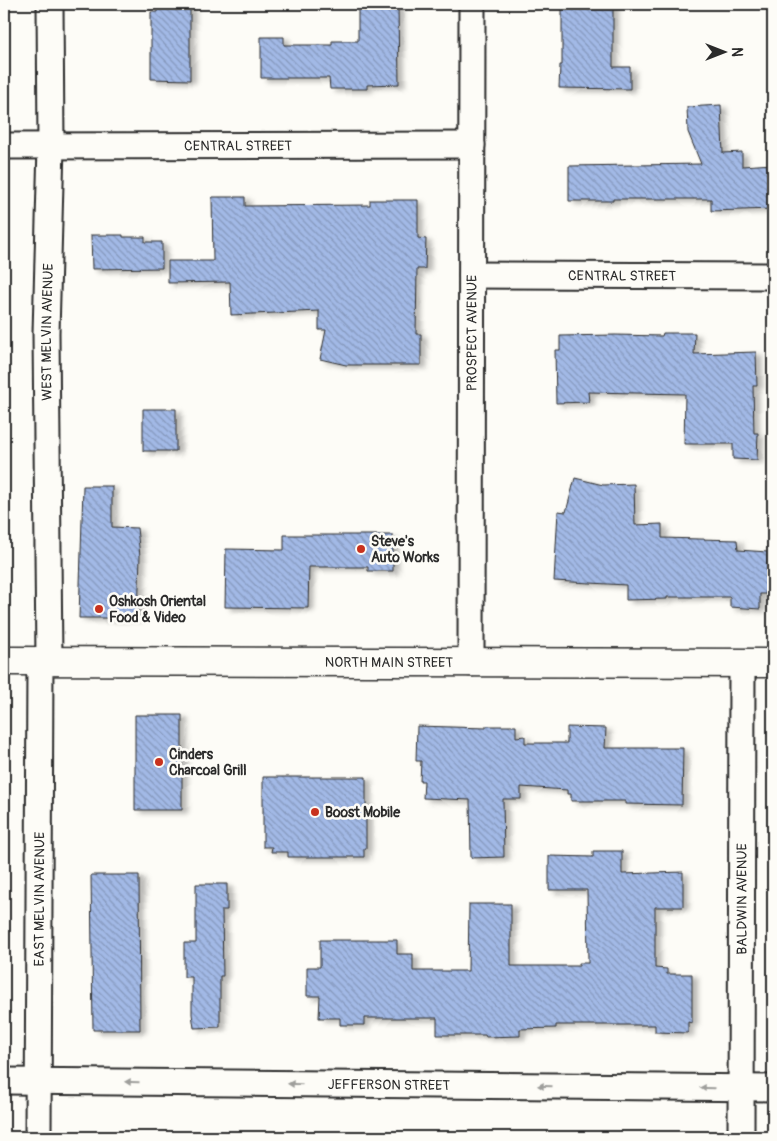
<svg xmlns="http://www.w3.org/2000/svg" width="777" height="1141" viewBox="0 0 777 1141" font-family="Pangolin,sans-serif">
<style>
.building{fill:url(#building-back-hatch);stroke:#2b2b2b;filter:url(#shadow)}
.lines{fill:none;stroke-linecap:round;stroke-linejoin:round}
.street-casing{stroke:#2b2b2b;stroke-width:29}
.secondary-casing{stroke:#2b2b2b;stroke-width:31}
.street{stroke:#fdfcf7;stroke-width:25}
.secondary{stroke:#fdfcf7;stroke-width:28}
.oneway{fill:#9e9e9b}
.poi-dot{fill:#c8321e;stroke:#fdfcf7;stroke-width:2}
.labels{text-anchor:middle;stroke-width:5;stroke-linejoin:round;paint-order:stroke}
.street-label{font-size:14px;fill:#2b2b2b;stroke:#fdfcf7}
.poi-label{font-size:14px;font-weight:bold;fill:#2b2b2b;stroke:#fdfcf7;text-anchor:start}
</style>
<defs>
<pattern id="building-back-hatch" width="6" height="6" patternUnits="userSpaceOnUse" patternTransform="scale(1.25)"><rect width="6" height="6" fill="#a2b9e6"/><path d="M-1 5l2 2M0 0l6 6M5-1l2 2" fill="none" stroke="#8497bb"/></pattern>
<filter id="shadow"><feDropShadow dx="5.5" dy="3" stdDeviation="2.5" flood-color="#0004"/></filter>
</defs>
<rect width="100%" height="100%" fill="#fdfcf7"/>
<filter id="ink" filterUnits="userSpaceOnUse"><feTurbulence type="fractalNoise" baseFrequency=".02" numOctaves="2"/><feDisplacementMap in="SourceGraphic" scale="10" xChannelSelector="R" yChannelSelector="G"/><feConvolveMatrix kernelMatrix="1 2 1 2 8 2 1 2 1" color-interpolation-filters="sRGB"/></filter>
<g filter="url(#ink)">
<path class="building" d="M157,4h33v76l-39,-1v-67h6z
M358,4h40l1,80 -32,1v4h-37l-1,-11h-68v-41h23v8h48v-4h26z
M562,4h51v63h17v22l-71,-1 1,-23h2z
M721,105l2,48 19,-1v14l31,-2v45l-62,2v-12h-98v2h-44v-35l132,-2 -13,-32 -1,-25z
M212,197h33v9l125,-1v-5h48v38l8,1 -1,30h-8l-1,65h5v31h-75l-26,-6 6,-29h-7v-19l-88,4 -1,-33 -62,1v-22h45z
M91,235h32v2h22v5h17v26l-70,1z
M663,333h32l-1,21 62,-2 1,34h-4l1,47h4l-1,27 -24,-1v-15h-49l1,-50 -97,-2 1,10 -33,1 -1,-53h5v-14l55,-1 47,1z
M143,409h33v42h-33z
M575,478l28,7 31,-1 1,41 27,-1v14l75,2 1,10 30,2 -2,42h-6v15l-30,-2v-10h-63v2l-41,1v-15l-72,-4 4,-70 8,1z
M83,486h29v41l25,1 3,28 -2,62h-59z
M284,535h109v36h-25v-4h-59l-1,41 -83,-1 1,-58 58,1z
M135,715h47v95h-47z
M417,726l69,2v-2h30v11l9,-1v7h42v-16l39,1 -1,20h78l-1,57 -57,-1v-3h-54v-7h-4v-4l-46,-3v12h-18l1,58 -33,1 -1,-58 -47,-2 1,-17h-4l1,-20h-5z
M263,777h103v72h-2v8h-76v-5h-17l1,-5h-9z
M593,851h29v23l61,-2v35h-28v61l12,1v5h25v49l-4,-1v11l-33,-1v-7h-99v3l-36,1v7l-34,1 -1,-2h-48v-17h-73v7h-24v-7h-21l1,-22h-13v-29h13v-27h77v14h16v17h55l1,-67h42v62h68v-3h9l-1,-73h-38v-34l44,1z
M91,875h48l1,155h-47z
M196,884h31v26h-5l1,66h-3v51l-26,1 -2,-14v-37h-8v-34h12z"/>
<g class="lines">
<g class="street-casing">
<g id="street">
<path id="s1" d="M4,146l468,-1"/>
<path id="s2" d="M472,275l301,1"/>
<path id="s3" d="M49,661l-3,-328 5,-187 -1,-142"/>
<path id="s4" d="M471,663l1,-659"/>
<path id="s5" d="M4,1081l769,7"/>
<path id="s6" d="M38,1137l2,-476"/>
<path id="s7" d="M741,1137l1,-474"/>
</g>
</g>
<g class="secondary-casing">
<g id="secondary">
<path id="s8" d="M4,661l769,2"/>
</g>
</g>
<use href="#street" class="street"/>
<use href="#secondary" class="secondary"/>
</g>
<defs><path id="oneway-solid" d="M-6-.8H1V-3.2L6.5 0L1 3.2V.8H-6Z" transform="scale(1.25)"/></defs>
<g class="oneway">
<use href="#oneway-solid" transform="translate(132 1082) rotate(-179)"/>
<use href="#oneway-solid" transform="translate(295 1084) rotate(-179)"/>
<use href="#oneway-solid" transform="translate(545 1086) rotate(-179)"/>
<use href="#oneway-solid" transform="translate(707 1088) rotate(-179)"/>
</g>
</g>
<g class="poi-dot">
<circle cx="361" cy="549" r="5"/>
<circle cx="99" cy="609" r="5"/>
<circle cx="159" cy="762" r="5"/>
<circle cx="315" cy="812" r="5"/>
</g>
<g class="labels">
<g class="street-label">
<text dy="5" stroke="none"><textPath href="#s1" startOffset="234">CENTRAL STREET</textPath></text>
<text dy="5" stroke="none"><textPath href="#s2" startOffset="150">CENTRAL STREET</textPath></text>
<text dy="5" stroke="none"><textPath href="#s3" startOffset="329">WEST MELVIN AVENUE</textPath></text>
<text dy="5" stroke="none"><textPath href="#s4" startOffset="330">PROSPECT AVENUE</textPath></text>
<text dy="5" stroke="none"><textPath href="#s8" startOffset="385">NORTH MAIN STREET</textPath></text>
<text dy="5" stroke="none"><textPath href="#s6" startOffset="238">EAST MELVIN AVENUE</textPath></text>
<text dy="5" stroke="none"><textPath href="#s7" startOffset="238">BALDWIN AVENUE</textPath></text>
<text dy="5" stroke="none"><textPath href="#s5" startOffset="385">JEFFERSON STREET</textPath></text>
</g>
<g class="poi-label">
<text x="371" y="546">Steve's<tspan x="371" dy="16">Auto Works</tspan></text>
<text x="109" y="606">Oshkosh Oriental<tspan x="109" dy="16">Food &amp; Video</tspan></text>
<text x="169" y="759">Cinders<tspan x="169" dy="16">Charcoal Grill</tspan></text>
<text x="325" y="817">Boost Mobile</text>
</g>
</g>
<rect width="777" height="1141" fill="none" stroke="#fdfcf7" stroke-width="20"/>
<rect x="10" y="10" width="757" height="1121" fill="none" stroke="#2b2b2b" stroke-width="2" filter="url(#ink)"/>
<g transform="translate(724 52) rotate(90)" stroke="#fdfcf7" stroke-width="4" paint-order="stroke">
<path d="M0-4L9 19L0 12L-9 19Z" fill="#2b2b2b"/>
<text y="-8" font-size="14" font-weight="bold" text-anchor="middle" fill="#2b2b2b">N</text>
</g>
</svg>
